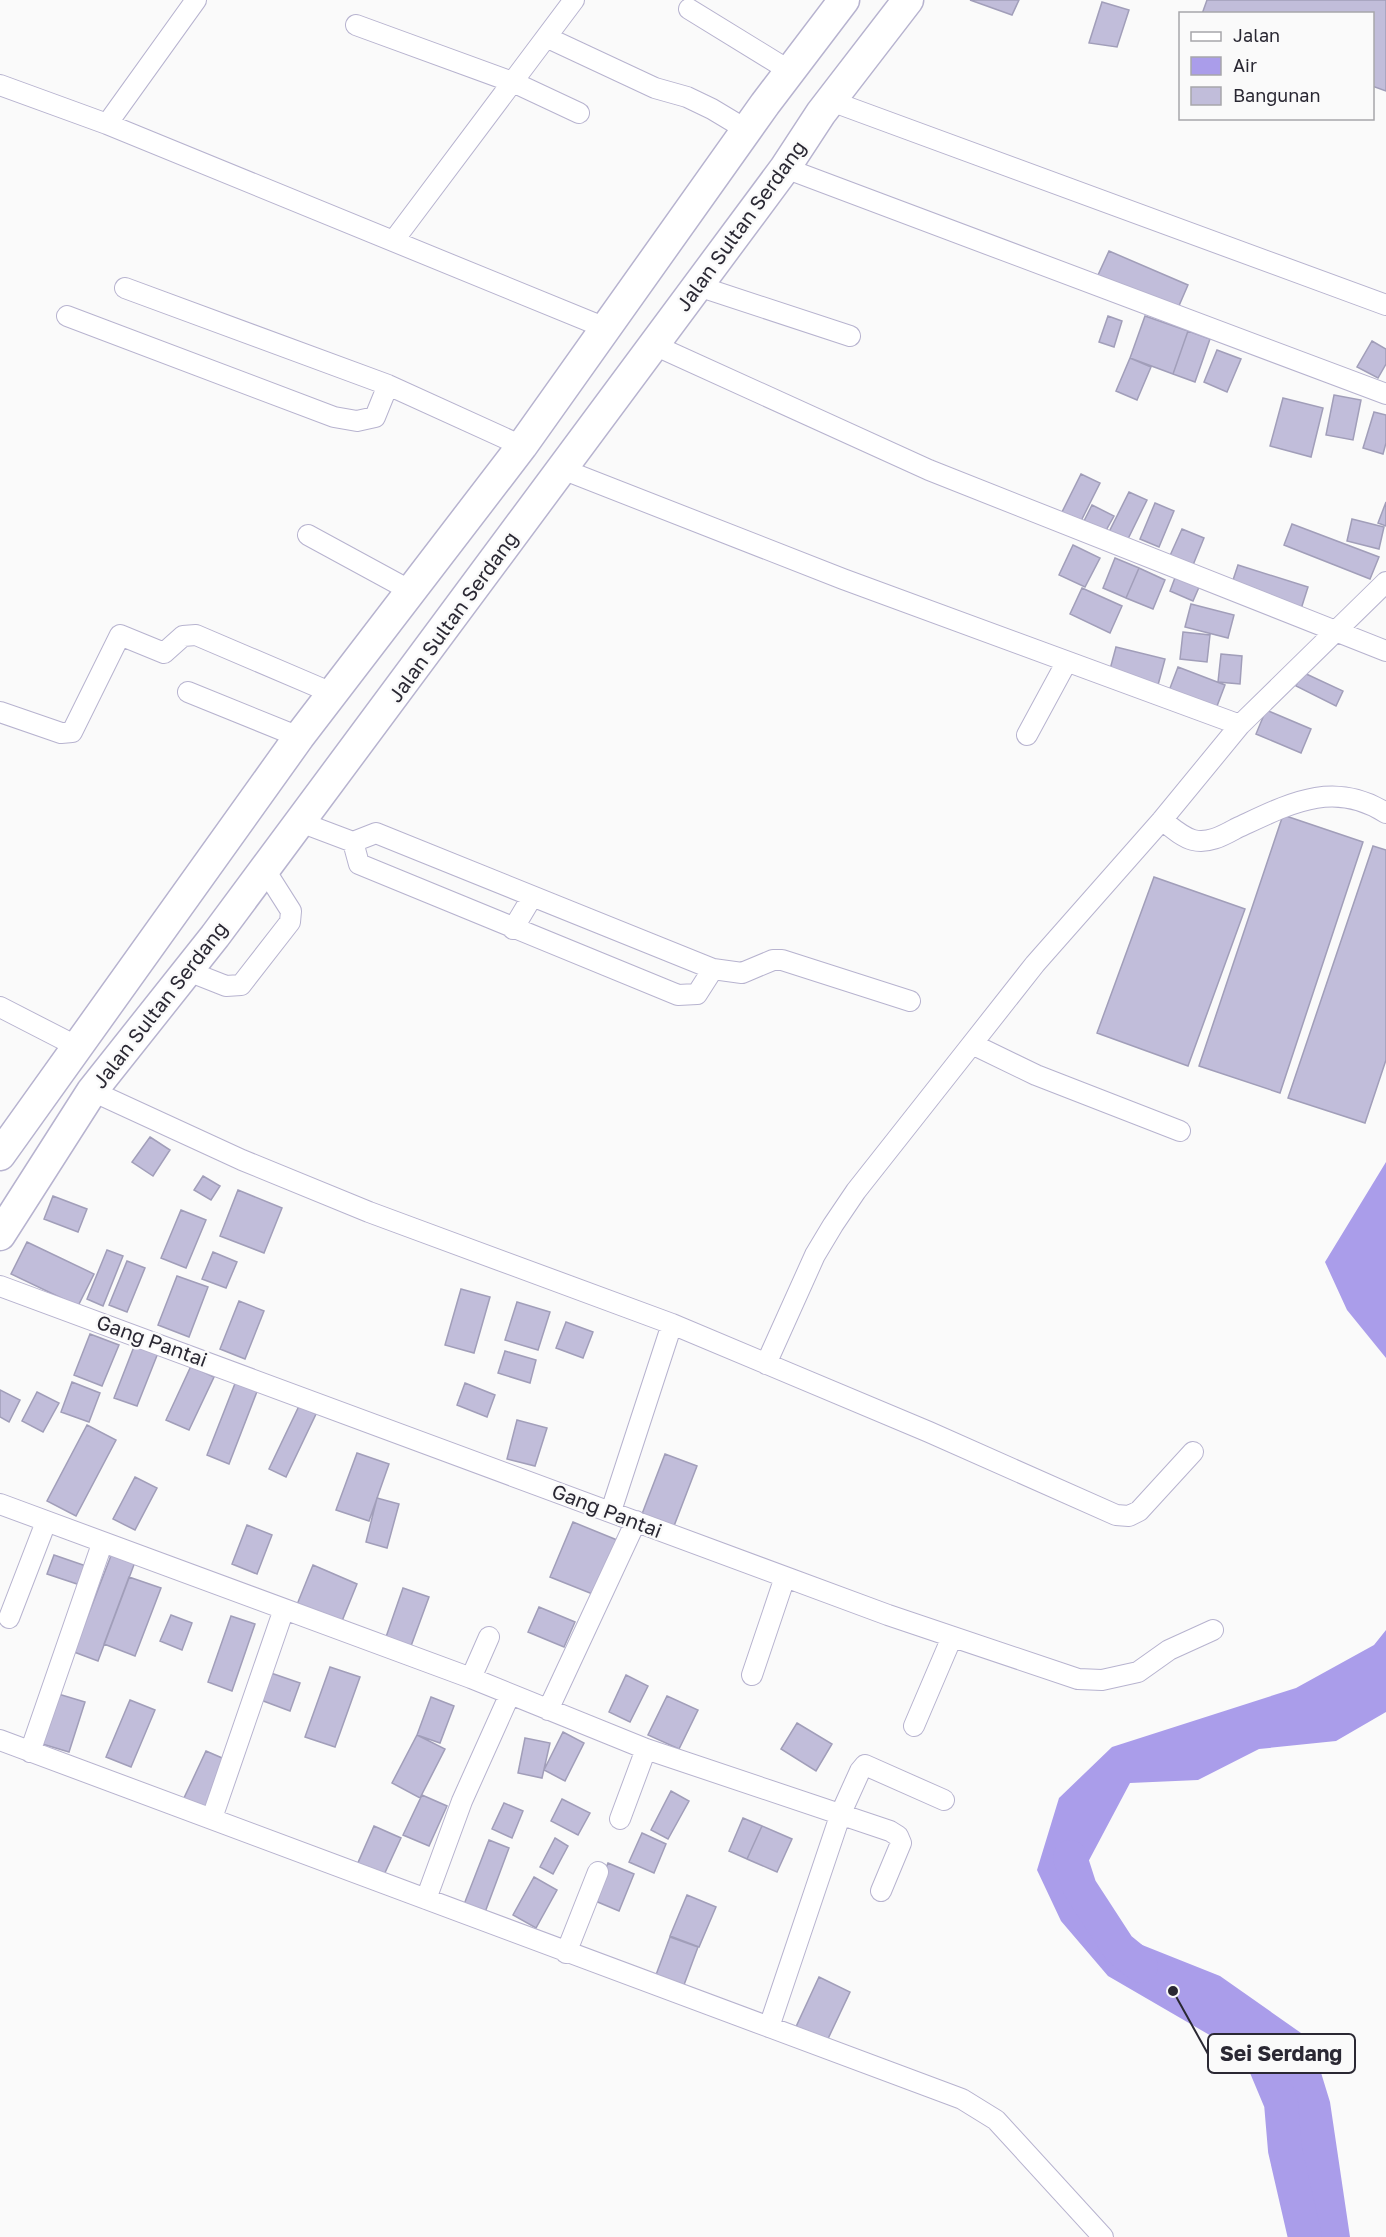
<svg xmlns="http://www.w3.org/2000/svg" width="1386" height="2237" viewBox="0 0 1386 2237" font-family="'Golos Text',sans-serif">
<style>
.water{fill:#aa9dea}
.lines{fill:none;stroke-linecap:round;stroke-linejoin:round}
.river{stroke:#aa9dea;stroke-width:34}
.building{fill:#c1bdda;stroke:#a19eb9;stroke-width:1.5}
.minor-casing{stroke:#b7b3cf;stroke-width:22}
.highway-casing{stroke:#b7b3cf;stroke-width:33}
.minor{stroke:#fff;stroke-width:20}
.highway{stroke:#fff;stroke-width:30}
.labels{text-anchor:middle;stroke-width:5;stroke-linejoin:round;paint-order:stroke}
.street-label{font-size:20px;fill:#2a2833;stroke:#fafafa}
.leader{fill:none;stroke:#2a2833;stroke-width:2}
.callout-dot{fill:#2a2833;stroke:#fafafa;stroke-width:2}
.callout{fill:#fafafa;stroke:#2a2833;stroke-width:2}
.callout-label{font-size:21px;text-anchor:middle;font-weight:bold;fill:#2a2833}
</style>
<rect width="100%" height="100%" fill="#fafafa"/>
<path class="water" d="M1386,1162v196l-39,-48 -22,-48z
M1386,1630v82l-50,29 -77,8 -61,31 -68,3 -52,98 24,48 118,47 91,64 19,62 20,135h-53l-13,-131 -40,-51 -136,-79 -47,-55 -24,-51 22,-72 53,-51 184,-59 78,-43z"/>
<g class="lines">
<path class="river" d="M1070,1857l10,31 39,60 22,18
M1263,2060l18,43 4,47 20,87"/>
</g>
<path class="building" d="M970,0h49l-7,15z
M1207,0h179v91l-14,-5v-72h-170z
M1102,2l27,8 -12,37 -28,-4z
M1109,251l79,34 -10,23 -80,-33z
M1108,316l14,5 -8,26 -15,-5z
M1145,316l43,15 -15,43 -43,-16z
M1188,331l22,8 -15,43 -22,-8z
M1372,341l14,8v15l-8,14 -21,-11z
M1217,350l24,9 -14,33 -23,-10z
M1130,358l21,9 -14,33 -21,-9z
M1334,395l27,5 -8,40 -27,-5z
M1283,398l40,10 -12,49 -41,-11z
M1374,412l12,3v28l-3,11 -20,-6z
M1081,474l19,9 -21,42 -19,-9z
M1129,492l18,8 -21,43 -18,-9z
M1386,502v24l-8,-3z
M1155,503l19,8 -15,36 -19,-8z
M1092,505l22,11 -10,18 -21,-11z
M1352,519l32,8 -5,22 -32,-8z
M1292,524l87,33 -9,22 -86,-34z
M1182,529l22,9 -13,32 -23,-10z
M1073,545l27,13 -15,29 -26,-12z
M1115,558l24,10 -13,30 -23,-10z
M1238,565l70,22 -7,22 -70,-23z
M1139,568l26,12 -12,29 -27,-11z
M1176,575l24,10 -7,16 -23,-10z
M1082,588l40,18 -12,27 -40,-19z
M1191,604l43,11 -6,23 -43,-11z
M1183,632l27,3 -3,27 -27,-3z
M1116,647l49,12 -7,26 -49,-12z
M1221,654l21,2 -2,28 -22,-2z
M1178,667l47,18 -11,29 -47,-18z
M1302,672l41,19 -7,15 -40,-20z
M1266,710l45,19 -10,24 -45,-19z
M1283,815l80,27 -83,251 -81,-27z
M1373,846l13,4v210l-21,63 -77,-25z
M1154,877l91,32 -57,157 -91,-33z
M150,1137l20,13 -17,26 -21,-14z
M203,1176l17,10 -9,14 -17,-10z
M238,1190l44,18 -18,45 -44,-17z
M53,1196l34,13 -9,23 -34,-13z
M181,1210l25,10 -20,48 -25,-10z
M27,1242l67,32 -16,32 -67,-32z
M107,1250l16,6 -20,50 -16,-7z
M213,1252l24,10 -11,26 -24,-9z
M127,1261l18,7 -18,44 -18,-7z
M177,1276l31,11 -19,50 -31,-12z
M461,1289l29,8 -16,56 -29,-8z
M239,1301l25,10 -19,48 -25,-10z
M517,1302l33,10 -12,38 -33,-10z
M566,1322l27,10 -10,26 -27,-10z
M90,1334l29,11 -17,41 -28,-11z
M135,1344l23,9 -21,53 -23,-8z
M505,1351l31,9 -6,23 -32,-10z
M191,1366l23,11 -25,53 -23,-10z
M236,1381l22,8 -29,75 -22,-9z
M72,1382l28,11 -11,29 -28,-10z
M465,1383l30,12 -8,22 -30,-12z
M0,1390l20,10 -11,22 -9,-5z
M37,1392l22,11 -16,29 -21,-11z
M299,1406l17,8 -30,63 -17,-8z
M517,1420l30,8 -12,38 -28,-7z
M87,1425l29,15 -40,76 -29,-15z
M357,1453l32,11 -20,57 -33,-11z
M665,1454l32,12 -23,60 -32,-12z
M135,1477l22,11 -22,42 -22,-11z
M377,1498l22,6 -12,44 -21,-6z
M573,1522l44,18 -22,55 -45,-18z
M247,1525l25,10 -15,39 -25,-10z
M112,1553l23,9 -37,99 -24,-9z
M54,1555l32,11 -6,19 -33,-11z
M313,1565l44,19 -17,42 -44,-19z
M129,1577l32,11 -26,68 -31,-12z
M403,1588l26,9 -18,49 -25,-9z
M539,1607l36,15 -11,25 -36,-15z
M171,1615l21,8 -10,27 -22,-9z
M231,1616l24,8 -23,67 -24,-9z
M330,1667l30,10 -25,70 -30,-10z
M268,1672l32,11 -10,28 -32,-12z
M626,1675l22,11 -18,36 -21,-10z
M55,1693l30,9 -16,50 -30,-9z
M667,1696l31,14 -19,39 -31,-14z
M431,1697l23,9 -14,37 -23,-8z
M130,1700l25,10 -24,57 -25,-10z
M797,1723l35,21 -16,27 -35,-22z
M563,1732l21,11 -19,38 -21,-11z
M417,1735l28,14 -25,49 -28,-15z
M525,1738l25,5 -8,35 -24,-5z
M206,1751l23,10 -22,48 -23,-11z
M671,1791l18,10 -21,38 -17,-9z
M422,1795l25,11 -18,40 -26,-11z
M562,1799l28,14 -12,22 -27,-14z
M504,1803l19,8 -11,27 -20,-9z
M743,1818l19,8 -15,33 -18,-8z
M374,1826l27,12 -18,39 -26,-12z
M762,1826l30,13 -15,33 -30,-13z
M642,1833l24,11 -12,29 -25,-11z
M555,1838l13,8 -15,28 -13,-7z
M489,1840l20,8 -25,67 -21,-8z
M608,1863l26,11 -15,37 -26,-11z
M534,1877l23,13 -21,38 -23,-13z
M687,1895l29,12 -17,40 -29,-11z
M670,1937l28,10 -17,46 -28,-10z
M819,1977l31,15 -24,51 -31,-14z"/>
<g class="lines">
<g class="minor-casing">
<path id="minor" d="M689,9l101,62
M356,25l159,58 64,30
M548,38l107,50 32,9 25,12 35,21
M0,85l107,39 501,205
M831,101l555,204
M107,124l89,-124
M785,168l601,226
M394,240l180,-240
M698,286l152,50
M125,288l263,97 134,61
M67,316l267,101 23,4 18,-4 13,-32
M654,345l275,125 457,181
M562,469l281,110 397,146
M308,535l103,56
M188,692l111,45
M0,712l61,21 11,-1 48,-97 44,18 19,-17 13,-1 136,58
M1027,735l39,-72
M1162,820c9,7 20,17 31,20 16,4 31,-5 44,-12 52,-24 96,-49 149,-15
M300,822l53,20
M353,842l23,-9 337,136 29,4 31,-13h9l128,41
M353,842l6,22 319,131 19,-1 16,-25
M513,929l19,-32
M188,971l38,15 15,-1 49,-63 1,-11 -26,-41
M0,1007l78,40
M972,1044l64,31 144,56
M92,1091l150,69 127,52 303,112 257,108 187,83 13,1 10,-5 54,-59
M0,1286l888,329 190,64 24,1 36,-8 31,-22 44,-20
M766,1364l49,-109 18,-30 23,-34 116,-147 63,-80 127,-144 78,-95 146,-143
M0,1504l471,174 175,71 244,82 8,5 3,7 -20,48
M611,1511l61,-187
M9,1618l37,-96
M752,1675l33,-98
M471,1678l18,-41
M548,1710l88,-189
M914,1726l38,-89
M0,1740l962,359 34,21 107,117
M30,1752l72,-208
M212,1818l72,-209
M620,1819l26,-70
M426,1899l36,-98 48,-107
M566,1953l32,-81
M769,2027l72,-214 19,-42 5,-6 79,35"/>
</g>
<g class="highway-casing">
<path id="highway" d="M0,1155l299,-418 223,-291 243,-342 79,-104
M0,1235l92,-144 123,-155 570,-768 36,-55 87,-113"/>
</g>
<use href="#minor" class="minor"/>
<use href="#highway" class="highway"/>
</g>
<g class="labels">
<g class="street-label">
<text transform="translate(741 226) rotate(-54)" y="7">Jalan Sultan Serdang</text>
<text transform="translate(453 617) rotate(-54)" y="7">Jalan Sultan Serdang</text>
<text transform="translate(160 1005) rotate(-52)" y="7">Jalan Sultan Serdang</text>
<text transform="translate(152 1341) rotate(20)" y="7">Gang Pantai</text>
<text transform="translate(607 1511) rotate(21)" y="7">Gang Pantai</text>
</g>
</g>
<path class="leader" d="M1173 1991L1208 2054"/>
<circle class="callout-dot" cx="1173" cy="1991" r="6"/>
<rect class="callout" x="1208" y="2034" width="147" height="39" rx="6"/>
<g class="callout-label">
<text x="1281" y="2061">Sei Serdang</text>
</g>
<rect x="1179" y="12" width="195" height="108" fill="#fafafa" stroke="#a7a6aa" stroke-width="1.5"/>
<rect x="1191" y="32" width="30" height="9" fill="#ffffff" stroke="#a7a6aa" stroke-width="1.5"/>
<text x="1233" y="42" font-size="18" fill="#2a2833">Jalan</text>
<rect x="1191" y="57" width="30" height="18" fill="#aa9dea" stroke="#a7a6aa" stroke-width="1.5"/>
<text x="1233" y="72" font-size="18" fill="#2a2833">Air</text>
<rect x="1191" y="87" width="30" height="18" fill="#c1bdda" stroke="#a7a6aa" stroke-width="1.5"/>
<text x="1233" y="102" font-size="18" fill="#2a2833">Bangunan</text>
</svg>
